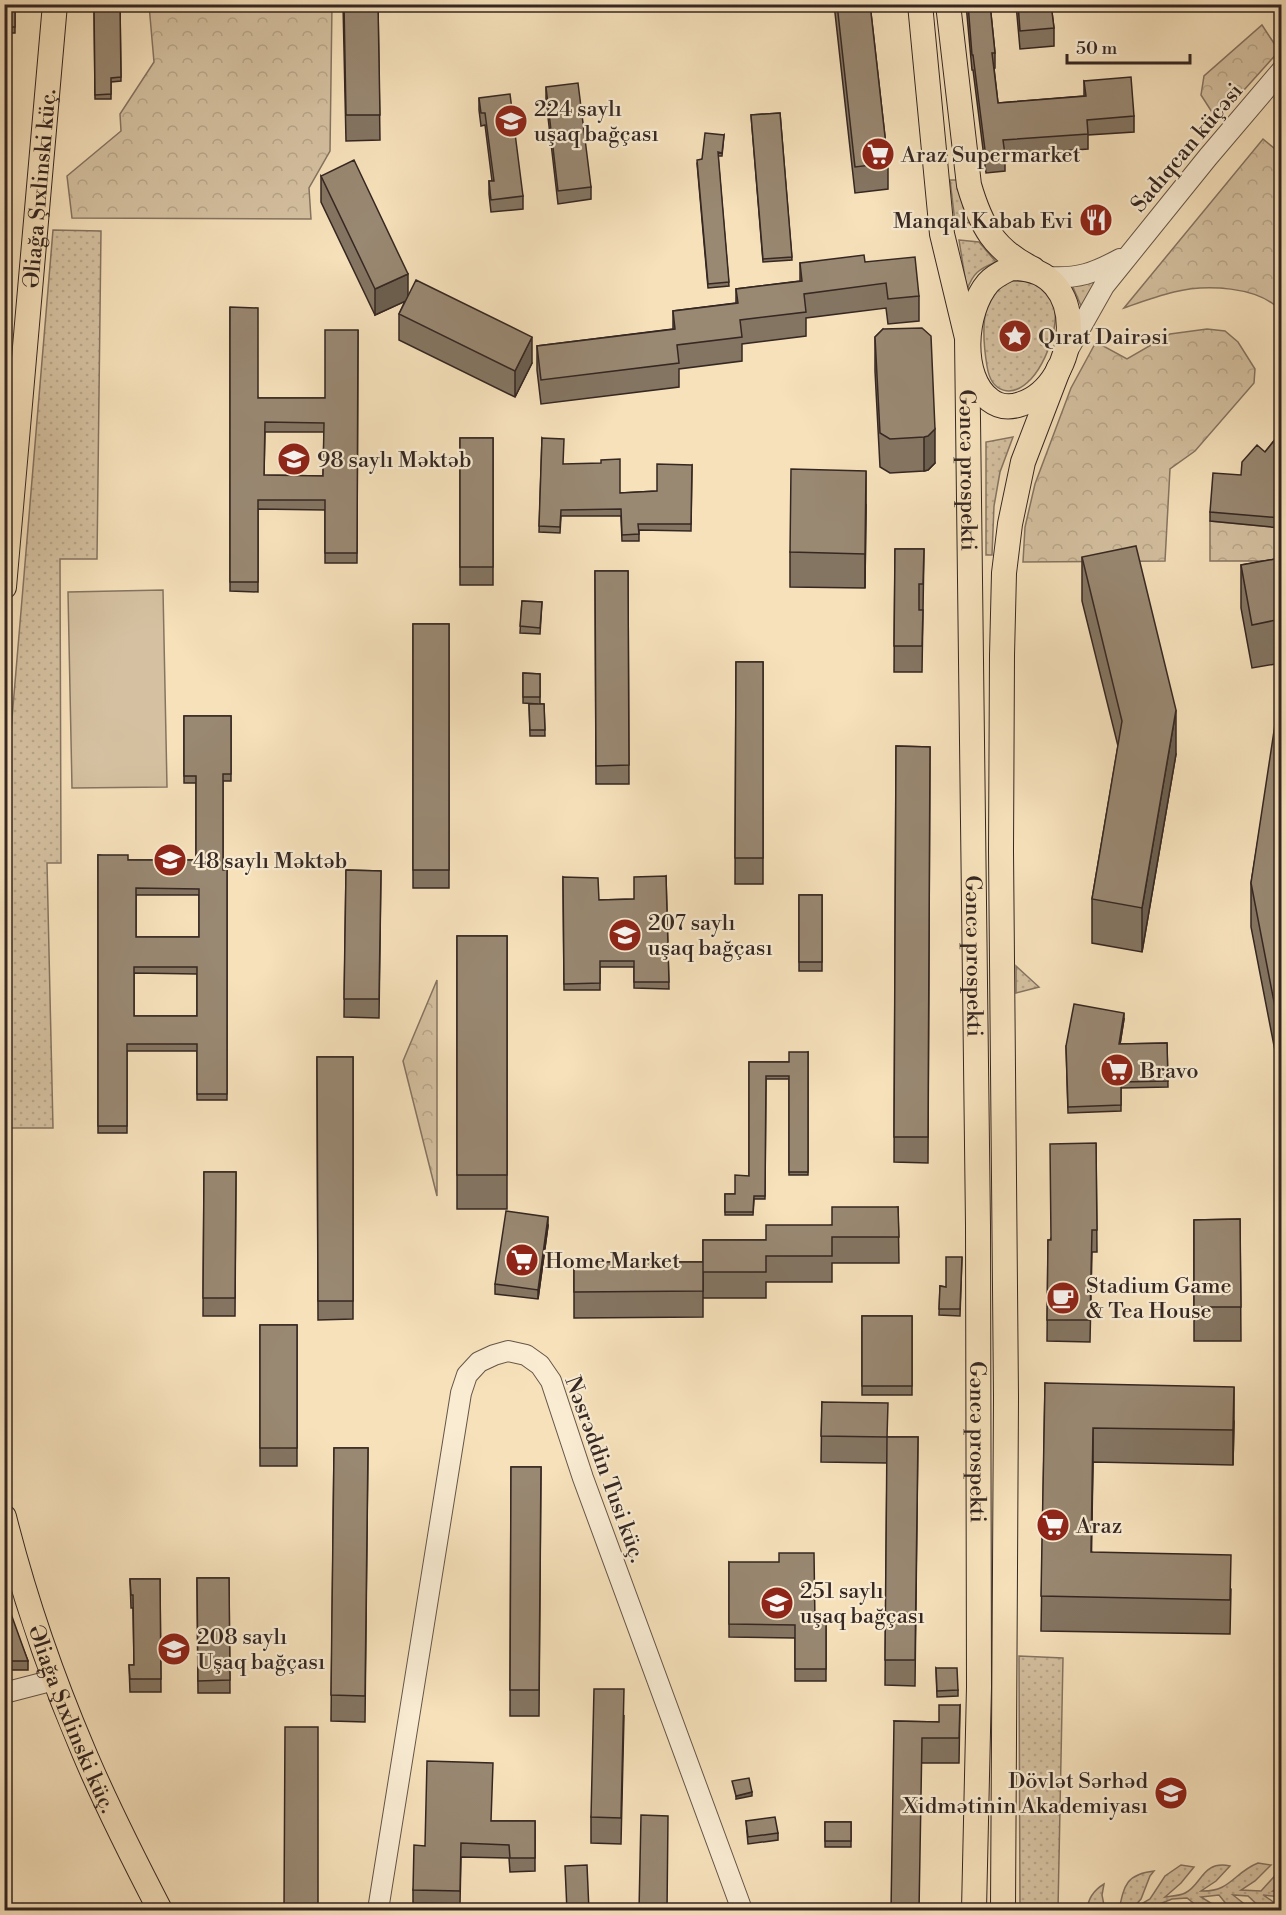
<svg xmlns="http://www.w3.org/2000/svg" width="1286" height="1915" viewBox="0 0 1286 1915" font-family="'Libre Bodoni',serif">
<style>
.grass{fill:url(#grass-dots);stroke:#857462;stroke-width:1.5}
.forest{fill:url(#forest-crowns);stroke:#857462;stroke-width:1.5}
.pitch{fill:#d5c1a1;stroke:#857462;stroke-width:1.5}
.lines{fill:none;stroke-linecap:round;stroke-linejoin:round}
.minor-casing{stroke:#655648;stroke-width:22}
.major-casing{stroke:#352722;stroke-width:26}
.minor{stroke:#f9ecd3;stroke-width:20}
.major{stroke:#f6e1bb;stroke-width:24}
.wall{fill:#847562;stroke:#352722;stroke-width:1.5;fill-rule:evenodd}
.shaded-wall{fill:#6b5f50;stroke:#352722;stroke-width:1.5}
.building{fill:#998872;stroke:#352722;stroke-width:1.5;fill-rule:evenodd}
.labels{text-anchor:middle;stroke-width:4.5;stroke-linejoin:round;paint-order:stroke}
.poi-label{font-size:22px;fill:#352722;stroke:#f9ecd3;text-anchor:start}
.street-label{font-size:22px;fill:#352722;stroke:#f9ecd3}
</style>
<defs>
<pattern id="grass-dots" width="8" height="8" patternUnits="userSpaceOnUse" patternTransform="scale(1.5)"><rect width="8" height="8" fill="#d5c1a1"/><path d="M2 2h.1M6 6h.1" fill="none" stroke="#b7a68a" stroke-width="1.8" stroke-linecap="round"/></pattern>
<pattern id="forest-crowns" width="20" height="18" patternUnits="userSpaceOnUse" patternTransform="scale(1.5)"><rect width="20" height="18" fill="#d5c1a1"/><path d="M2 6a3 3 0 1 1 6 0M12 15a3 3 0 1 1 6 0" fill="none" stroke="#b7a68a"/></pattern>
</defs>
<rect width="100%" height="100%" fill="#f6e1bb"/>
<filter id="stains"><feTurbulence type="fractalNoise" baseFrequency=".00333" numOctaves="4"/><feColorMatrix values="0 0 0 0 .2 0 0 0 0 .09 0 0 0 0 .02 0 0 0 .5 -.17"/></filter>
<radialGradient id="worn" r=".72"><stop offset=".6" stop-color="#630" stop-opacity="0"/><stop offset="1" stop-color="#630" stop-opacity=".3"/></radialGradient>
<path class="grass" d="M950,180h7l16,43 -18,-1z
M53,230l48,1 -4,328h-37l1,304h-14l6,265h-48l-1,-306 3,-44z
M959,240l20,2 17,20c-17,7 -23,11 -29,28z
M1102,278l-20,30 -10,-23z
M1008,281c9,0 20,-1 28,2 36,13 14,76 -5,96 -19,20 -40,14 -44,-13 -3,-18 -5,-42 0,-60 2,-7 6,-14 9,-21z
M1013,437l-13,35 -6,34 -2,49h-6v-113z
M1016,966l23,21 -23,6z
M1019,1656l44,2 -5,252h-38z
M1258,1863l13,2 -16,16 -14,9 20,1 20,-22v17l-8,5h8v6l-18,-2 9,6 9,9h-18l-15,-14 -15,-1 19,15h-21l-12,-15 -18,2 21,13h-20l-15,-12 -15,1 -10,4 12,2 10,5h-31l-9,-2 -5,2h-20c5,-24 7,-36 35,-39l-4,5 -9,23 -10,11 19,-11 15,-23 16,-11 13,2 -13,16 -16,14c6,-1 15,-1 20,-4 17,-8 17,-33 45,-27l-14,15 -15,10c30,1 32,-18 57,-28z
M1104,1884l-2,11 3,15h-18c1,-11 7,-20 17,-26z"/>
<path class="forest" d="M149,5h183l-2,146 -21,37 2,31 -239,-1 -5,-42 54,-45 -1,-17 34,-52z
M1262,25l17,26 -62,69 -16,-25 3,-19z
M1263,139l18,15v157c-22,-25 -76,-27 -107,-19 -17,4 -33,10 -50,16z
M1207,329l18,2 13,11 17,27 -1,14 -59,68 -25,18 -5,92 -142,1 2,-35 10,-43 36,-96 25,-46 31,17 43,-25z
M1210,521l71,7v33h-71z
M437,980v216l-34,-135z"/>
<path class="pitch" d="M163,590l4,197 -95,1 -4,-196z"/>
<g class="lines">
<g class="minor-casing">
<path id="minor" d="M1048,277c30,2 46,-4 72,-18
M1069,348l35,-62 104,-129 74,-87
M4,1693l50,-13
M378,1910l83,-517 6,-18 12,-13 15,-7 14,-4 18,4 14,10 11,16 32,97 159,432"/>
</g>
<g class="major-casing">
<g id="major">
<path id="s1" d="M920,4l22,230 25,104 11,887 1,462 -5,223"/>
<path d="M948,4l21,181c12,41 25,65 64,84"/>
<path d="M1011,268c81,-2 70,116 10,136 -11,4 -22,3 -31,-4 -31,-23 -26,-89 -2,-117 6,-7 15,-11 23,-15z"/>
<path id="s2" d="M4,587l51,-583"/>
<path id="s3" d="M4,1517c20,79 47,158 79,233 23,55 50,108 77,160"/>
<path d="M1003,1910l3,-513 -5,-546 1,-196 2,-82 6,-49 13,-62 36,-94"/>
</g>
</g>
<use href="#minor" class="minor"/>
<use href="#major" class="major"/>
</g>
<path class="wall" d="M4,4h11v29h-7l-2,82h-2z
M94,4h26l1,77 -10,1v17h-16z
M343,4h35l2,136 -34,1z
M834,4h36l18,159v26l-33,4z
M966,4h24l5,49v15h-1l4,35 86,-7v-15l50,35v16l-46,3v14l-83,6v16l-19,2 -13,-103h-1z
M1016,4h35l3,24v18l-34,3z
M1138,4h28l-28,3z
M546,87l45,100v12l-33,5 -12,-104z
M479,98l44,98v13l-32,3 -2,-18v-13h3l-7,-56 -4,1 -2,-16z
M780,113l12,147 -29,2 -12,-147z
M724,135l-2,21h-4l11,130 -21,2 -11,-125 5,-4z
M321,176l87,119 124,68 -17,34 -116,-57v-26l6,-13 -30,14 -54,-113z
M865,262l54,34v25l-31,3 -2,-16 -80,10v18l-64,8v17l-63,8v18l-138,17 -4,-34v-24l136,-17v-18l63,-8v-14l64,-8v-18z
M230,307l28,91h67l33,-68 -1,233h-32v-53l-67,-1v83l-28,-1zM265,432h59l-1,44 -59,-1z
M883,329l52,134 -7,7 -4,1 -34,2 -10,-6 -5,-96v-34z
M1281,432v96l-71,-7v-9l31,-37 24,-23z
M460,438h33v147h-33z
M542,438l21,26 57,29 37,-2 35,-26 -1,66 -52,-1v11h-17l-1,-25h-60l-1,17 -21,-1z
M866,505l-1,83 -75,-1v-35z
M895,549h29l-2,123h-28z
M1082,557l94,197 -34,198 -50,-9v-44l26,-153 -36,-145z
M1281,558v105l-29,5 -11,-60v-43z
M595,571h33l1,213h-33z
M522,601l20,1 -2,32 -20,-1z
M413,624h36v264h-36z
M736,662h27v222h-28z
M523,673l17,1v30h4l1,32h-15l-1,-32h9l-15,-1z
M1281,698v384l-30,-155v-44z
M184,716h47v65h-8v89h4v230h-30v-49h-70v82h-29v-278l30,5h68v-77h-12zM136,895h63v42h-63zM134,973l63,1v42h-63z
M896,746l34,1 -2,416 -34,-1z
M346,870l35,1 -2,147 -35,-1z
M666,876l3,113 -35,-1v-21h-34v23h-36l-1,-113 36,23 35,-1z
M799,895h23v76h-23z
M457,936h50v273h-50z
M1124,1019l-4,25 47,-1 1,44 -47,1v23l-53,2 -2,-67z
M808,1052v123h-19v-96h-23l-1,120h-11l-1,16h-28v-21h10l14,-18v-114h40z
M317,1057h36v262l-35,1z
M1096,1143l1,109h-5l-2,90 -43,-1 1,-101h2z
M204,1172h32l-1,144h-32z
M898,1207l1,56h-67v19h-66v16h-63v-58h63l66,-15z
M1240,1219l1,122h-47v-121z
M548,1226l-10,73 -43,-5v-10z
M962,1257l-2,59 -21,-1 1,-29 6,1z
M574,1262h129v55l-129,1z
M862,1316h50v79h-50z
M260,1325h37v141h-37z
M1045,1383l189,38 -1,44 -140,-3 -2,90 140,37 -1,45 -189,-3z
M822,1402l66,35h30l-3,249 -30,-1 2,-222 -66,-1z
M334,1448h34l-3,274 -34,-1z
M511,1467h30l-2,249h-29z
M729,1562l86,60h11v59h-31v-43l-66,-1z
M197,1578h32l1,115h-32z
M130,1579h30l1,113h-31l-1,-27h5l-1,-57h-2z
M4,1600l24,61v9h-24z
M936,1668l22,22v6l-21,1z
M960,1705l-1,58h-37l-28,-42 45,1z
M624,1715l-3,129 -30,-1v-26z
M492,1821h43v50l-25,1 -1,-14 -48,-1 -1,47 -47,-1v-13l12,-44z
M746,1821l32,12v7l-30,4z
M825,1822h26v25h-26z"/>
<path class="shaded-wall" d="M408,274v26l-33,15v-26z
M532,337v26l-17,34v-26z
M935,429v34l-7,7 -4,1v-34z
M866,471v34l-1,83v-34z
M1176,710v44l-34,198v-44z
M1124,1013v6l-5,32v-7z
M548,1217v9l-10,73v-9z
M1234,1387v34l-1,44v-35z
M1093,1428v34l-2,124v-34z
M752,1792v4l-16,3v-3z"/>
<path class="building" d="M4,4h11v23h-7l-2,82h-2z
M94,4h26l1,73 -10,1v16l-16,1z
M344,4h34l2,111h-34z
M837,4h33l18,159 -33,4z
M968,4h22l5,49h-3l6,50 88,-7 -2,-15 47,-4 3,39 -47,4 1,14 -85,6 2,15 -19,3 -13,-103h-1z
M1018,4h33l3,24 -34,3z
M578,83l13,104 -33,4 -12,-104z
M510,94l13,102 -32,4 -2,-19h5l-9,-68h-4l-2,-15z
M780,113l12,144 -29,2 -12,-144z
M705,133l19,2 -2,18 -4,-1 11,130 -21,2 -11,-124 5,-1z
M354,160l54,114 -33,15 -54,-113z
M864,255l1,7 50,-5 4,39 -31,3 -2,-16 -82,11 2,18 -66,8 2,17 -65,8 2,18 -138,17 -4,-34 138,-17 -2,-18 65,-8 -2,-14 66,-8 -2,-18z
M416,280l116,57 -17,34 -116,-57z
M230,307l28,1v90h67v-68h33l-1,223h-32v-53h-67v82h-28zM265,422l59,1 -1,53 -59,-1z
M922,328l9,8 4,93 -7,7 -4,1 -34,2 -10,-6 -5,-96 8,-8z
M1281,432v86l-71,-6 3,-39 28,2 1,-13 15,-17 8,7z
M460,438h33v129h-33z
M542,438l22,1 -1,25 38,-1v-3l19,-1v34l37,-2v-27l35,1 -1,59h-53l1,10 -17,1 -1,-26 -60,1 -1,17 -21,-1z
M791,469l75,2 -1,83 -75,-2z
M1136,546l40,164 -34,198 -50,-9 30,-178 -40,-164z
M895,549h29l-1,35h-4v26h4l-1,36h-28z
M1281,558v61l-29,6 -11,-60z
M595,571h33l1,194 -33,1z
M522,601l20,1 -2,26 -20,-2z
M413,624h36v246h-36z
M736,662h27v196h-28z
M523,673l17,1v23h-17z
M1279,698h2v340l-30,-155z
M529,704h15l1,26h-15z
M184,716h47v58h-8v96h4v224h-30v-50h-70v82h-29v-271h30v5h68v-84h-12zM136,888l63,1v48h-63zM134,967h63v49h-63z
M896,746l34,1 -2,390h-34z
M346,870l35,1 -2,128h-35z
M666,876l3,106h-35v-21h-34v22l-36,1 -1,-107 35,1 1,22 35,-1v-22z
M799,895h23v67h-23z
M457,936h50v239h-50z
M1074,1004l50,9 -5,31 48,-1 1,38 -47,1v23l-53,2 -2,-61z
M789,1052h19v120h-19v-96h-23l-1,120h-11l-1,16h-28v-18h10v-19l14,1v-114h40z
M317,1057h36v244h-35z
M1096,1143l1,87h-5l-2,90h-43l1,-80h3l-1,-96z
M204,1172h32l-1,126h-32z
M832,1207h66l1,30h-67v19h-66v16h-63v-32h63v-15h66z
M506,1211l42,6 -10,73 -43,-6z
M1240,1219l1,88h-47v-87z
M946,1257h16l-2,52h-21l1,-23 6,1z
M574,1262h129v29l-129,1z
M862,1316h50v70h-50z
M260,1325h37v123h-37z
M1045,1383l189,4 -1,43 -140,-2 -2,124 140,3 -1,45 -189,-4z
M822,1402l66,1 -1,34 -66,-1z
M887,1437h31l-3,223h-30z
M334,1448h34l-3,248 -34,-1z
M511,1467h30l-2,223h-29z
M779,1553h35l1,69h11v47h-31v-44l-66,-1v-62h50z
M197,1578h32l1,102 -32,1z
M130,1579h30l1,100h-31l-1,-14h5l-1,-70h-2z
M4,1600h2l22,61h-24z
M936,1668h21l1,22 -21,1z
M594,1689h30l-3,129 -30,-1z
M939,1705h21l-1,33h-37l-3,173h-28l3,-190 45,1z
M285,1727h33v184h-34z
M427,1761l66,2 -2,58h44v37h-25l-1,-13 -48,-2 -1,48 -47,-1 1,-45 11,1z
M749,1778l3,14 -16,4 -4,-15z
M641,1815l27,1 -1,95h-28z
M775,1817l3,16 -30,4 -2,-16z
M825,1822h26v19h-26z
M587,1865l2,46h-22l-2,-45z"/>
<defs>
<g id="school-disc" transform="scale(1.725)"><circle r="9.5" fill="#8f2418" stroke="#f9ecd3"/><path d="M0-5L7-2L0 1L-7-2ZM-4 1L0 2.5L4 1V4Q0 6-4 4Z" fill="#fff"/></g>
<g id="supermarket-disc" transform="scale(1.725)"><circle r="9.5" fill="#8f2418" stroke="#f9ecd3"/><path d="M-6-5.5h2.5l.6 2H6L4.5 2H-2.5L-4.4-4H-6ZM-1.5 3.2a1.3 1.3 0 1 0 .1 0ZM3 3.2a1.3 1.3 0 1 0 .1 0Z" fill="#fff"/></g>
<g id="restaurant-disc" transform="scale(1.725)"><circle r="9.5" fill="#8f2418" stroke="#f9ecd3"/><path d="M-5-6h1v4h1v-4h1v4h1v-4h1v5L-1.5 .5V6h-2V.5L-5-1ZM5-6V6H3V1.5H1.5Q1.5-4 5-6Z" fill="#fff"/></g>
<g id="sight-disc" transform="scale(1.725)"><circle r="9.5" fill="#8f2418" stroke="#f9ecd3"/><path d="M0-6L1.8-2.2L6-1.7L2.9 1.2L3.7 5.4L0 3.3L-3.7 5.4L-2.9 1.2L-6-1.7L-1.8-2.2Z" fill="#fff"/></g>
<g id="cafe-disc" transform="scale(1.725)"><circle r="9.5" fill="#8f2418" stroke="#f9ecd3"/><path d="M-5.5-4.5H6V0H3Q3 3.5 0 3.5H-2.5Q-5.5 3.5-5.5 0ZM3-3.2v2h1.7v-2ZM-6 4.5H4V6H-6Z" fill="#fff"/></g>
<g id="university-disc" transform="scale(1.725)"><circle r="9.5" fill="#8f2418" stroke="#f9ecd3"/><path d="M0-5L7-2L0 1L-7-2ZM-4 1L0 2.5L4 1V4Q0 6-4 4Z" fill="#fff"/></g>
</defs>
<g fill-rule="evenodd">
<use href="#school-disc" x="511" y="121"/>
<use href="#supermarket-disc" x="878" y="154"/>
<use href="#restaurant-disc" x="1096" y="220"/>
<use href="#sight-disc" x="1015" y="336"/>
<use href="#school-disc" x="294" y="459"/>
<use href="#school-disc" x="170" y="860"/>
<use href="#school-disc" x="625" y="935"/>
<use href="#supermarket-disc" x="1117" y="1070"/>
<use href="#supermarket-disc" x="522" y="1260"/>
<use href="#cafe-disc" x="1063" y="1298"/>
<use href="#supermarket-disc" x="1053" y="1525"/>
<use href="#school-disc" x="777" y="1603"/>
<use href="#school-disc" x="174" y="1649"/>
<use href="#university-disc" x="1171" y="1793"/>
</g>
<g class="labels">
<g class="poi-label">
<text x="534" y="116">224 saylı<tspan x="534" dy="25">uşaq bağçası</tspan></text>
<text x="901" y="162">Araz Supermarket</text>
<text x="1073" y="228" text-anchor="end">Manqal Kabab Evi</text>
<text x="1038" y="344">Qırat Dairəsi</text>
<text x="317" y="467">98 saylı Məktəb</text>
<text x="193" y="868">48 saylı Məktəb</text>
<text x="648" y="930">207 saylı<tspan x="648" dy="25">uşaq bağçası</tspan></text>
<text x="1140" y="1078">Bravo</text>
<text x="545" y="1268">Home Market</text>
<text x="1086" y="1293">Stadium Game<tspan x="1086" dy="25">&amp; Tea House</tspan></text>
<text x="1076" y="1533">Araz</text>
<text x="800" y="1598">251 saylı<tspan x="800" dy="25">uşaq bağçası</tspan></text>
<text x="197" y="1644">208 saylı<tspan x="197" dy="25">Uşaq bağçası</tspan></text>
<text x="1148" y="1788" text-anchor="end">Dövlət Sərhəd<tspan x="1148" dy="25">Xidmətinin Akademiyası</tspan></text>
</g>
<g class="street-label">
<text transform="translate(1186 147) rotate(-50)" y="8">Sadıqcan küçəsi</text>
<text dy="8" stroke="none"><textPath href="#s2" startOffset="400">Əliağa Şıxlinski küç.</textPath></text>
<text dy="8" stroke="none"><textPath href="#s1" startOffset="470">Gəncə prospekti</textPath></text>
<text dy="8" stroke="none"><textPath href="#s1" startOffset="956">Gəncə prospekti</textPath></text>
<text dy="8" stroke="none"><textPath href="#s1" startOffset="1442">Gəncə prospekti</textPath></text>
<text transform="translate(606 1469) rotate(70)" y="8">Nəsrəddin Tusi küç.</text>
<text dy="8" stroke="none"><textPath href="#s3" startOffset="213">Əliağa Şıxlinski küç.</textPath></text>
</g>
</g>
<rect width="1286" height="1915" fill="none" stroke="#f6e1bb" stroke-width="24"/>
<rect x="6" y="6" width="1274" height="1903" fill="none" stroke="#352722" stroke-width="3"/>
<rect x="12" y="12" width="1262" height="1891" fill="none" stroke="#352722" stroke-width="1.5"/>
<path d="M1067 54v9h123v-9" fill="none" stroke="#352722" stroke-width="3"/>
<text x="1076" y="54" font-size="18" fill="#352722" stroke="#f9ecd3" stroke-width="4.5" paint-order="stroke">50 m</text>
<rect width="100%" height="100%" filter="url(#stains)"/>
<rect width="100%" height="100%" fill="url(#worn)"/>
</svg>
